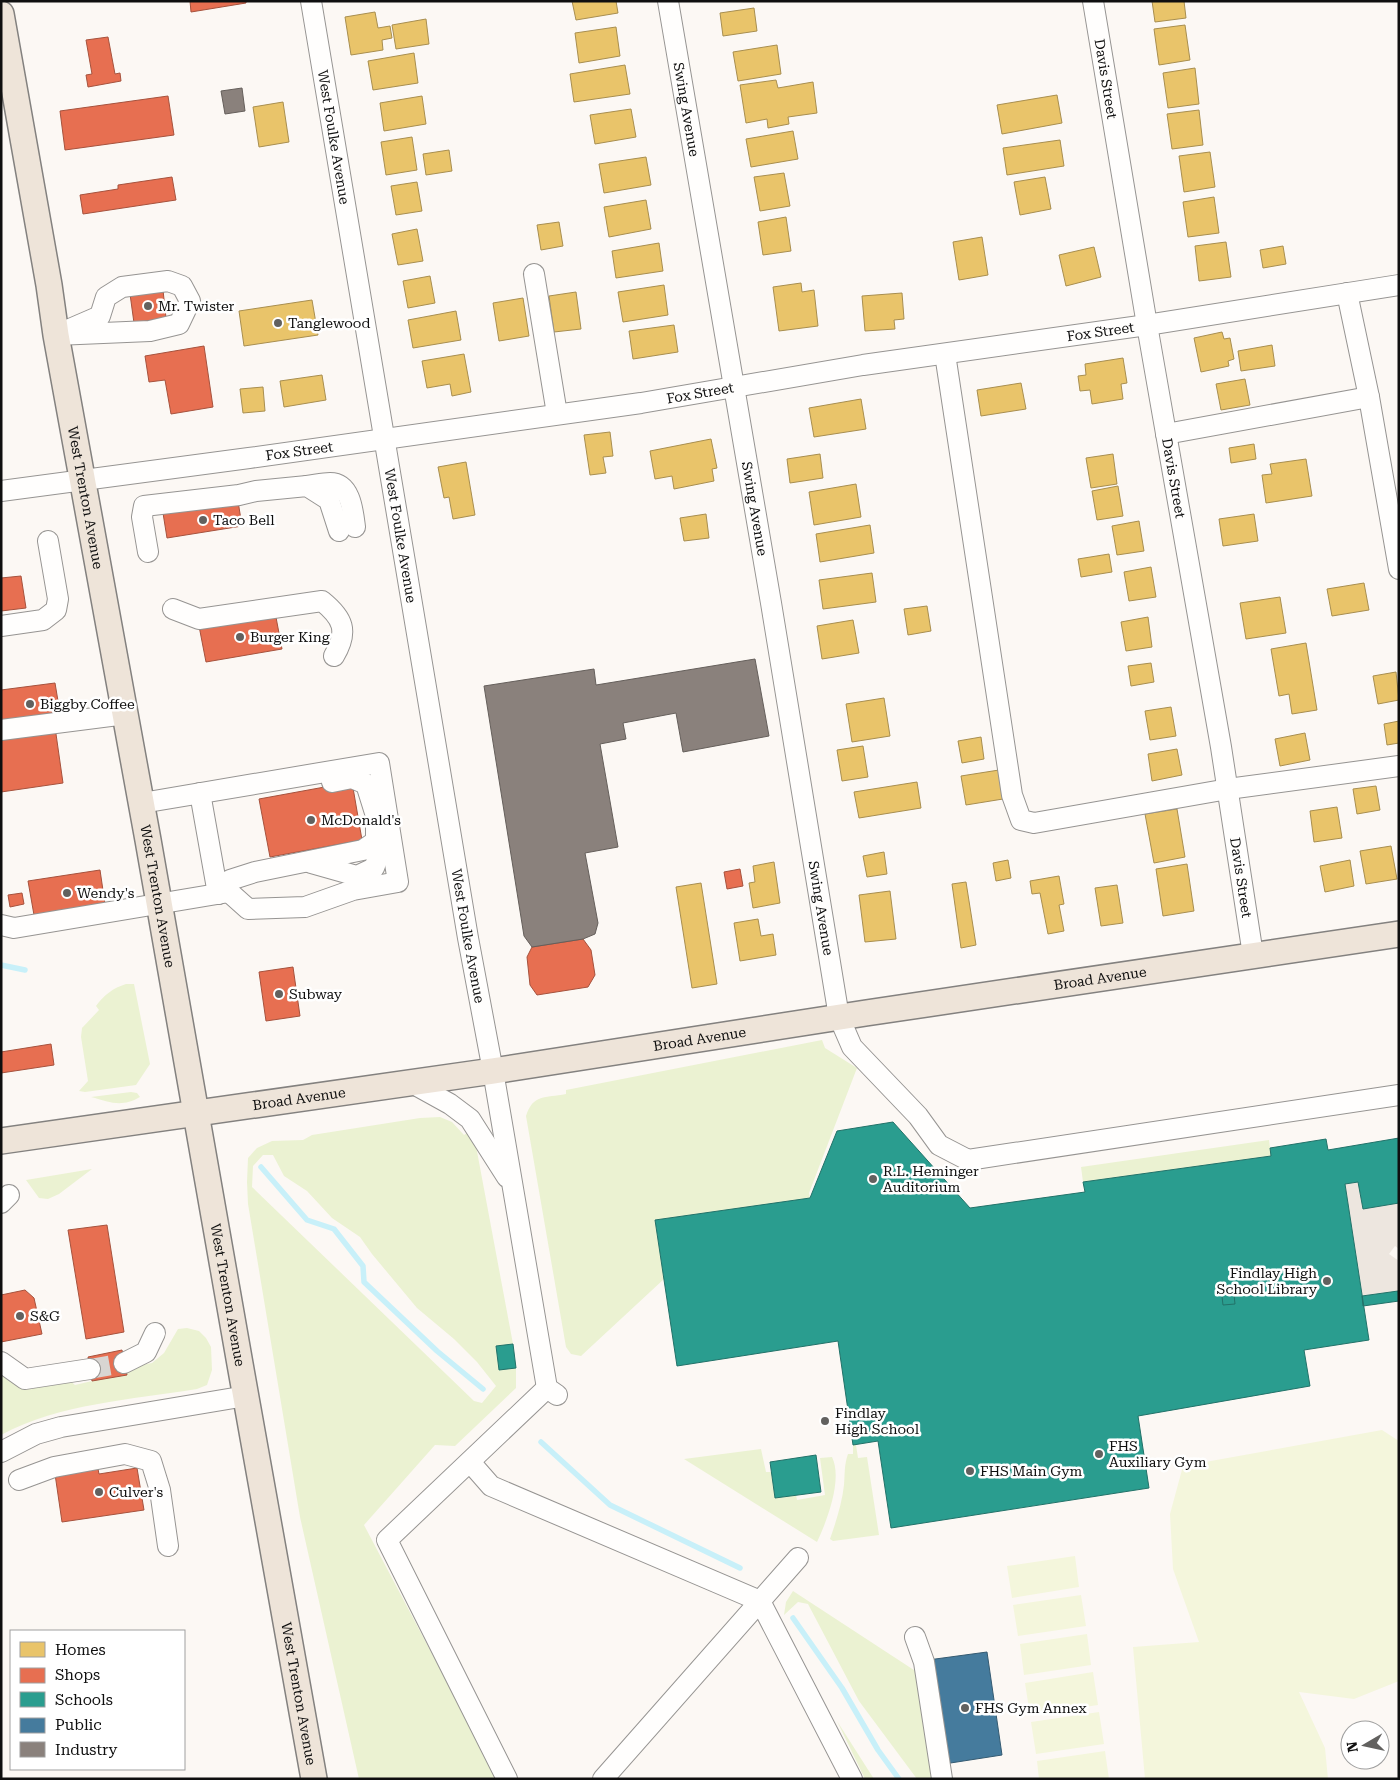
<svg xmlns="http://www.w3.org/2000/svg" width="1400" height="1780" viewBox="0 0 1400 1780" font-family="'Roboto Serif',serif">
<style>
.green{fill:#ebf2d2;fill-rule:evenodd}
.pitch{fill:#f4f6dc}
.plaza{fill:#ede6df}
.homes{fill:#e9c46a;stroke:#a88e4f}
.shops{fill:#e76f51;stroke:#a6523d}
.schools{fill:#2a9d8f;stroke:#227269}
.public{fill:#457b9d;stroke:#355b72}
.industry{fill:#8a817c;stroke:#655f5b}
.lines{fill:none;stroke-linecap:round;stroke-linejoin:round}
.stream{stroke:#c8f0f9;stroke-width:5.5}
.minor-tunnel{stroke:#d8d5d2;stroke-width:20;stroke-dasharray:20 10;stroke-linecap:butt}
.minor-casing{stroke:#969492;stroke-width:22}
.major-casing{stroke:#83817f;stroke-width:28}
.minor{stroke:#fffefd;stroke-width:20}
.major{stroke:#eee4d9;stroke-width:25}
.poi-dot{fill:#62615f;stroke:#fff;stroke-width:2}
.labels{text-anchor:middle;stroke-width:5;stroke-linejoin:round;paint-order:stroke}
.street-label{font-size:14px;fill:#0f0f0f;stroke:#fff}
.poi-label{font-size:14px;fill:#0f0f0f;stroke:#fff;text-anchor:start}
</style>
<rect width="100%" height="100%" fill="#fcf8f4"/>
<path class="green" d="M126,984h8l16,80 -14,21 -51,7 -6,-1 9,-10 -7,-44 1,-9 17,-18 -3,-4c8,-11 17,-18 30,-22z
M822,1040l3,8 32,20 -48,125 1,5 -155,22 9,59 -83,77 -10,-2 -5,-7 -40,-231c7,-22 19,-18 40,-22v-4z
M131,1092l6,1 3,4c-19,11 -30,5 -49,0z
M440,1117l12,5 12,13 6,-4 6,15 37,198 -17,2 4,24 16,-2v20l-61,58 -20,-1 -71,80 134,254h-139l-59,-262 -52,-313 -1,-22 1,-24 9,-10 15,-7 31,-1 9,-5 108,-17zM263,1155h10l11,21 23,15 25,27 28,19 12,17 45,54 37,31 23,23 19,24 -14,17 -8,-2 -222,-214 1,-21z
M1269,1140l2,16 -188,26 -2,-15z
M92,1169l-33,25 -11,5 -9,-1 -13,-18z
M187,1328l12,3 7,7 5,9 1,23 -5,15 -10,4c-66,11 -136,14 -196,46v-62l12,10 18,4 37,-8 7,6 17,-4 34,-13 26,-5 12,-10 14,-24z
M853,1445h3l2,13 9,-1 12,78 -46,6 -3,-2c6,-17 12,-36 14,-54 1,-11 0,-20 4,-31h5z
M761,1449l5,23h5l4,26 21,-3 1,5 28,-5 -5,-37 12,-1c11,22 -5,64 -15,85l-133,-83z
M793,1591l127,83 15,105h-18l-58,-78 -51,-97 -10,-2 -14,13 2,-13z
M837,1721l37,58h-9z"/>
<path class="pitch" d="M1382,1430l17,11v240l-45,18 -55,-7 26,56 3,31h-183l-12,-132 66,-5 -26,-73 -3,-55 13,-48z
M1075,1556l4,31 -67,11 -5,-32z
M1081,1595l5,31 -68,10 -5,-31z
M1087,1634l4,31 -67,10 -4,-31z
M1093,1672l5,33 -68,10 -5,-32z
M1099,1712l5,32 -68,10 -5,-32z
M1105,1751l4,28h-70l-2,-18z"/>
<path class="plaza" d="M1358,1182l5,27 36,-6v46l-4,-3 -6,8 10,7v30l-37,5 -17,-112z"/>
<path class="homes" d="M572,1h44l2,12 -42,7z
M1152,1h32l2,17 -31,4z
M754,8l3,23 -34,5 -3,-23z
M375,12l3,16 12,-2 2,12 -10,2 1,10 -32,5 -6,-38z
M426,19l3,25 -33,5 -4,-24z
M1185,25l5,35 -31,5 -5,-36z
M616,27l4,29 -41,7 -4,-30z
M777,45l4,29 -43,7 -5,-29z
M414,53l4,30 -45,7 -5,-29z
M625,65l5,29 -56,8 -4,-28z
M1195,68l4,36 -31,4 -5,-35z
M776,80l2,8 35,-6 4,31 -29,4 1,7 -21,4 -1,-9 -21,4 -6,-38z
M1057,95l5,28 -60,11 -5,-29z
M422,96l4,28 -42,7 -4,-28z
M283,102l6,40 -30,5 -6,-40z
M631,109l5,28 -41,7 -5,-29z
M1199,110l4,35 -31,4 -5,-35z
M793,131l5,28 -47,8 -5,-28z
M412,137l5,33 -31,5 -5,-33z
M1060,140l4,26 -57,9 -4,-27z
M449,150l3,21 -26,4 -3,-21z
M1210,152l5,35 -31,5 -5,-36z
M646,157l5,28 -47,8 -5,-29z
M784,173l6,33 -30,5 -6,-34z
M1045,177l6,32 -31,6 -6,-33z
M417,182l5,29 -26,4 -5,-29z
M1214,197l5,36 -31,4 -5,-35z
M646,200l5,29 -42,8 -5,-30z
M786,217l5,34 -28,4 -5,-33z
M559,222l4,24 -22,4 -4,-25z
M417,229l6,32 -25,4 -6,-31z
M982,237l6,38 -29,5 -6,-38z
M1226,242l5,35 -32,4 -4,-35z
M659,243l4,28 -47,7 -4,-27z
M1283,246l3,18 -23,4 -3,-18z
M1094,247l7,30 -35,9 -7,-31z
M430,276l5,27 -27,5 -5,-27z
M801,283l1,9 12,-2 4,36 -39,5 -6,-44z
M664,285l4,30 -45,7 -5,-30z
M576,292l5,37 -27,3 -5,-36z
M902,293l2,26 -10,1 1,9 -30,2 -3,-35z
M523,298l6,38 -30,5 -6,-38z
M312,300l6,35 -74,11 -5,-35z
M456,311l5,29 -48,8 -5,-28z
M674,325l4,27 -45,7 -4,-28z
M1222,332l2,7 6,-1 4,21 -6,2 1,5 -28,6 -7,-34z
M1272,345l3,21 -34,5 -3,-20z
M464,354l7,38 -19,4 -2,-12 -23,4 -5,-27z
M1123,358l4,25 -6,1 2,15 -31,5 -2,-14 -10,1 -2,-15 8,-1 -1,-11z
M322,375l4,25 -42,7 -4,-26z
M1245,379l5,26 -29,5 -5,-26z
M1021,383l5,26 -45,7 -4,-26z
M263,387l2,24 -22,2 -3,-24z
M861,399l5,30 -52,8 -5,-29z
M610,432l3,24 -10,1 3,16 -16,2 -6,-40z
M711,439l6,29 -5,1 2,12 -40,8 -2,-13 -17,3 -5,-28z
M1254,444l2,15 -25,4 -2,-15z
M820,454l3,24 -33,5 -3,-24z
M1113,454l4,30 -26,4 -5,-30z
M1306,459l6,37 -46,7 -4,-28 10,-1 -2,-10z
M466,462l9,53 -22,4 -4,-22 -5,1 -6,-31z
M856,484l5,33 -47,8 -5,-33z
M1118,486l5,30 -26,4 -5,-29z
M706,514l3,24 -25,3 -4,-23z
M1254,514l4,27 -35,5 -4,-27z
M1139,521l5,30 -27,4 -5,-29z
M870,525l4,28 -54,9 -4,-28z
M1109,554l3,18 -31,5 -3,-18z
M1151,567l5,30 -27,4 -5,-29z
M872,573l4,29 -53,7 -4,-29z
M1364,583l5,27 -37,6 -5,-27z
M1280,597l6,36 -40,6 -6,-36z
M927,606l4,25 -23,4 -4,-26z
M1148,617l4,30 -26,4 -5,-29z
M853,620l6,33 -37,6 -5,-33z
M1306,643l11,67 -25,4 -3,-20 -10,2 -8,-47z
M1151,663l3,19 -23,4 -3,-20z
M1396,672l3,28 -21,4 -5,-28z
M884,698l6,38 -38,6 -6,-38z
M1171,707l5,29 -26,4 -5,-29z
M1399,721v22l-12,2 -3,-21z
M1305,733l5,27 -30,6 -5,-27z
M981,737l3,22 -22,4 -4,-22z
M863,746l5,31 -26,4 -5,-31z
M1177,749l5,26 -30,6 -4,-27z
M999,770l4,29 -37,6 -5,-29z
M917,782l4,26 -62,10 -5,-26z
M1376,786l4,24 -23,4 -4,-25z
M1337,807l5,31 -28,4 -4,-31z
M1177,809l8,48 -31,6 -9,-49z
M1391,846l6,33 -31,5 -6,-33z
M884,852l3,22 -20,3 -4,-21z
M1008,860l3,18 -15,3 -3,-18z
M1350,860l4,26 -29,6 -5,-26z
M774,862l6,41 -27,5 -4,-25 6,-1 -2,-16z
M1187,864l7,47 -31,5 -7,-47z
M1059,876l5,28 -5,1 5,26 -16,3 -8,-41 -8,1 -2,-13z
M966,882l10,63 -15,3 -9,-64z
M701,883l16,101 -25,4 -16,-101z
M1117,885l6,38 -22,3 -6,-38z
M890,891l6,48 -31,3 -6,-47z
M758,919l3,17 12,-2 3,21 -36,6 -6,-38z"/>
<path class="shops" d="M190,1h56v2l-55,9z
M108,37l7,37 5,-1 1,8 -33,6 -2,-12 6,-1 -6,-34z
M168,96l6,39 -109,15 -5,-39z
M172,177l4,23 -93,14 -3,-19 38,-6v-4z
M163,290l3,28 -32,5 -4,-29z
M204,346l9,61 -42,7 -6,-34 -16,2 -4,-26z
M238,501l4,25 -75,12 -4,-25z
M21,576l5,32 -25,3v-33z
M275,612l7,37 -76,13 -7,-36z
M55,683l5,30 -59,8v-31z
M55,727l8,56 -62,9v-57z
M352,782l10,58 -92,17 -11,-58z
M740,869l3,17 -16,3 -3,-17z
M100,870l5,34 -71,11 -6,-34z
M22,893l2,11 -14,3 -2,-12z
M583,939l8,11 4,25 -7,12 -51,8 -7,-10 -3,-28 5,-10z
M293,967l7,49 -34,5 -7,-49z
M51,1044l3,21 -53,8v-21z
M107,1225l17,107 -38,7 -18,-109z
M25,1290l9,8 8,36 -41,8v-47z
M122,1350l5,25 -35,6 -4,-24z
M97,1464l2,10 38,-6 7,42 -82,12 -7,-48z"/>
<path class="schools" d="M893,1122l77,86 115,-16 -2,-10 188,-26 -1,-8 56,-9 2,11 71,-12v65l-36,6 -5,-27 -13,2 24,156 -65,10 6,36 -172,30 11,72 -258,40 -13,-87 -25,4 -15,-104 -161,25 -22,-146 155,-22 27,-67z
M1233,1286l2,18 -12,1 -2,-17z
M1398,1291l1,10 -36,5 -1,-10z
M513,1344l3,24 -17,2 -3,-24z
M816,1455l5,37 -46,6 -5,-36z"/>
<path class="public" d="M987,1652l15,103 -58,9 -16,-104z"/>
<path class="industry" d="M242,88l3,23 -20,3 -4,-23z
M755,659l14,77 -86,16 -7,-39 -53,10 3,16 -26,5 18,103 -33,6 13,70 -3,11 -12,5 -51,8 -8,-11 -40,-250 110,-17 2,16z"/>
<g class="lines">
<path class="stream" d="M1,965l24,5
M261,1167l46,53 27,9 29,37 1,16 73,69 46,38
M541,1442l69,63 130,63
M793,1618l49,70 36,62 21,29"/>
<path class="minor-tunnel" d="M90,1369l34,-6"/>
<g class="minor-casing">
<g id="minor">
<path id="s1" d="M311,1l157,937 25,133 54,317 10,7"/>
<path id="s2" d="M668,1l103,602 68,414 13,30 66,69 21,29 29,15 431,-65"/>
<path id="s3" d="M1093,1l54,324 74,422 32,208"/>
<path d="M534,274l23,140"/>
<path d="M168,281l14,5 8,15 -11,23 -29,7 -94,4 44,-19 6,-19 16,-10z"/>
<path d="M1347,293l22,104 30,172"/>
<path d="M945,354l67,441 9,25 13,3 194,-34 171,-23"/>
<path d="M1166,434l203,-37"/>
<path d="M307,486c8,-1 16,-3 23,-3 21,0 23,29 25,44"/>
<path id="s4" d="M1,491l248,-33 392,-55 222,-38 284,-40 252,-40"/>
<path d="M148,552l-6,-35 2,-11 95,-11 17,-4 51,-5 22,14 10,31"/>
<path d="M173,609l26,10 123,-18c21,17 27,30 12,55"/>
<path d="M1,626l42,-6 13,-10 2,-11 -10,-58"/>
<path d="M1,730l125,-16"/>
<path d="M200,793l18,101"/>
<path d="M311,863l46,13 17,-8 5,-13 -2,-25"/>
<path d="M218,894l12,-14 25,-8 108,-22 13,-9v-25l-10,-32 -14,-6 -20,4"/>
<path d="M1,925l13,3 215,-36 19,17 57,-2 48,-17 45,-8 -19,-119 -237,40"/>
<path d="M412,1083l38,21 20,15 37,58"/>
<path d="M1,1203l8,-8"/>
<path d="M1,1362l24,17 65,-10"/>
<path d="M124,1363l22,-11 9,-19"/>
<path d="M1,1452l35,-18 25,-7 185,-31"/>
<path d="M470,1462l21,24 269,115 92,178"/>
<path d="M19,1480l35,-13 71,-13 26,7 9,29 8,56"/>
<path d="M915,1637l9,25 18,117"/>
<path d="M507,1779l-120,-239 160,-152"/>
<path d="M603,1779l195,-221"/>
</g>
</g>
<g class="major-casing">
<g id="major">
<path id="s5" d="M1,14l48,271 7,50 92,505 92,524 74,415"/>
<path id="s6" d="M1,1141l492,-70 373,-58 533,-79"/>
</g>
</g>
<use href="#minor" class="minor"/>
<use href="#major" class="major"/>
</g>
<g class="poi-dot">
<circle cx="148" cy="306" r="5"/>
<circle cx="278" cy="323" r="5"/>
<circle cx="203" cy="520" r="5"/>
<circle cx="240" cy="637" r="5"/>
<circle cx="30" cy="704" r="5"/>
<circle cx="311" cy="820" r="5"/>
<circle cx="67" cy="893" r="5"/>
<circle cx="279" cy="994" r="5"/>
<circle cx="873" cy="1179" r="5"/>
<circle cx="1327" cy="1281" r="5"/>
<circle cx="20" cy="1316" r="5"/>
<circle cx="825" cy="1421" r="5"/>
<circle cx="1099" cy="1454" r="5"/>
<circle cx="970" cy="1471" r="5"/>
<circle cx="99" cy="1492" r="5"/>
<circle cx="965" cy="1708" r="5"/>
</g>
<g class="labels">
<g class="street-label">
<text dy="5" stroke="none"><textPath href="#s3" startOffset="79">Davis Street</textPath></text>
<text dy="5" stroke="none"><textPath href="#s2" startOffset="110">Swing Avenue</textPath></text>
<text dy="5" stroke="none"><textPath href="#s1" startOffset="138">West Foulke Avenue</textPath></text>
<text dy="5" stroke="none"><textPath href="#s4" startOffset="1111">Fox Street</textPath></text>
<text dy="5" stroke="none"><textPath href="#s4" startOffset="706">Fox Street</textPath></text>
<text dy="5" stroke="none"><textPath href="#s4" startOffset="301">Fox Street</textPath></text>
<text dy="5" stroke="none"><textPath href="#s3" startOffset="484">Davis Street</textPath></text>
<text dy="5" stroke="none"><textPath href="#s5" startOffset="491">West Trenton Avenue</textPath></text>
<text dy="5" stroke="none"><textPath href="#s2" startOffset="515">Swing Avenue</textPath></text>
<text dy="5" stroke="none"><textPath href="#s1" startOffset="542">West Foulke Avenue</textPath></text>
<text dy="5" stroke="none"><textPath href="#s3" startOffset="889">Davis Street</textPath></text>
<text dy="5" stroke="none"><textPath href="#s5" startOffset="896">West Trenton Avenue</textPath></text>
<text dy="5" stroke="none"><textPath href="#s2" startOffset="920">Swing Avenue</textPath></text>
<text dy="5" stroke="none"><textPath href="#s1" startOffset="948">West Foulke Avenue</textPath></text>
<text dy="5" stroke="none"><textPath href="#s6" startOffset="1111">Broad Avenue</textPath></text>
<text dy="5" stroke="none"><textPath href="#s6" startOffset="706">Broad Avenue</textPath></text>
<text dy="5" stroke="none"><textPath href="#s6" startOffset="301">Broad Avenue</textPath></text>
<text dy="5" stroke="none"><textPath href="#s5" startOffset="1301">West Trenton Avenue</textPath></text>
<text dy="5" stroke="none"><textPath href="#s5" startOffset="1706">West Trenton Avenue</textPath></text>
</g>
<g class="poi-label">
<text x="158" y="311">Mr. Twister</text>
<text x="288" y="328">Tanglewood</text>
<text x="213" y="525">Taco Bell</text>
<text x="250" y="642">Burger King</text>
<text x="40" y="709">Biggby Coffee</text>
<text x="321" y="825">McDonald's</text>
<text x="77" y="898">Wendy's</text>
<text x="289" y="999">Subway</text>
<text x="883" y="1176">R.L. Heminger<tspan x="883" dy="16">Auditorium</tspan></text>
<text x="1317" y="1278" text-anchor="end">Findlay High<tspan x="1317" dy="16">School Library</tspan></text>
<text x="30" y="1321">S&amp;G</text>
<text x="835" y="1418">Findlay<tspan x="835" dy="16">High School</tspan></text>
<text x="1109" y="1451">FHS<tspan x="1109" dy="16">Auxiliary Gym</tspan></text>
<text x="980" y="1476">FHS Main Gym</text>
<text x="109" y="1497">Culver's</text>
<text x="975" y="1713">FHS Gym Annex</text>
</g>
</g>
<rect width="1400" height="1780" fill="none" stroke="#0f0f0f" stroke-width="5"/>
<rect x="10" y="1630" width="175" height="140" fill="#ffffff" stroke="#9f9f9f"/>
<rect x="20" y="1642" width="25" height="15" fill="#e9c46a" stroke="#9f9f9f"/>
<text x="55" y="1655" font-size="15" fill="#0f0f0f">Homes</text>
<rect x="20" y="1668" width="25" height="15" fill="#e76f51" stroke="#9f9f9f"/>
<text x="55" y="1680" font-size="15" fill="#0f0f0f">Shops</text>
<rect x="20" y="1692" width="25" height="15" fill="#2a9d8f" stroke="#9f9f9f"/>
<text x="55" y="1705" font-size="15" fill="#0f0f0f">Schools</text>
<rect x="20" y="1718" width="25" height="15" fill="#457b9d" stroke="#9f9f9f"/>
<text x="55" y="1730" font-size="15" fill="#0f0f0f">Public</text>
<rect x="20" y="1742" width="25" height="15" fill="#8a817c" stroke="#9f9f9f"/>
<text x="55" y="1755" font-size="15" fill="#0f0f0f">Industry</text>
<g transform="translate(1365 1745) rotate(261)"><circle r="24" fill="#ffffff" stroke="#9f9f9f"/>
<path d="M0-4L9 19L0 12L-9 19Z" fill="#62615f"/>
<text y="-8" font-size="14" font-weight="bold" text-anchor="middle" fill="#0f0f0f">N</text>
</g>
</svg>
